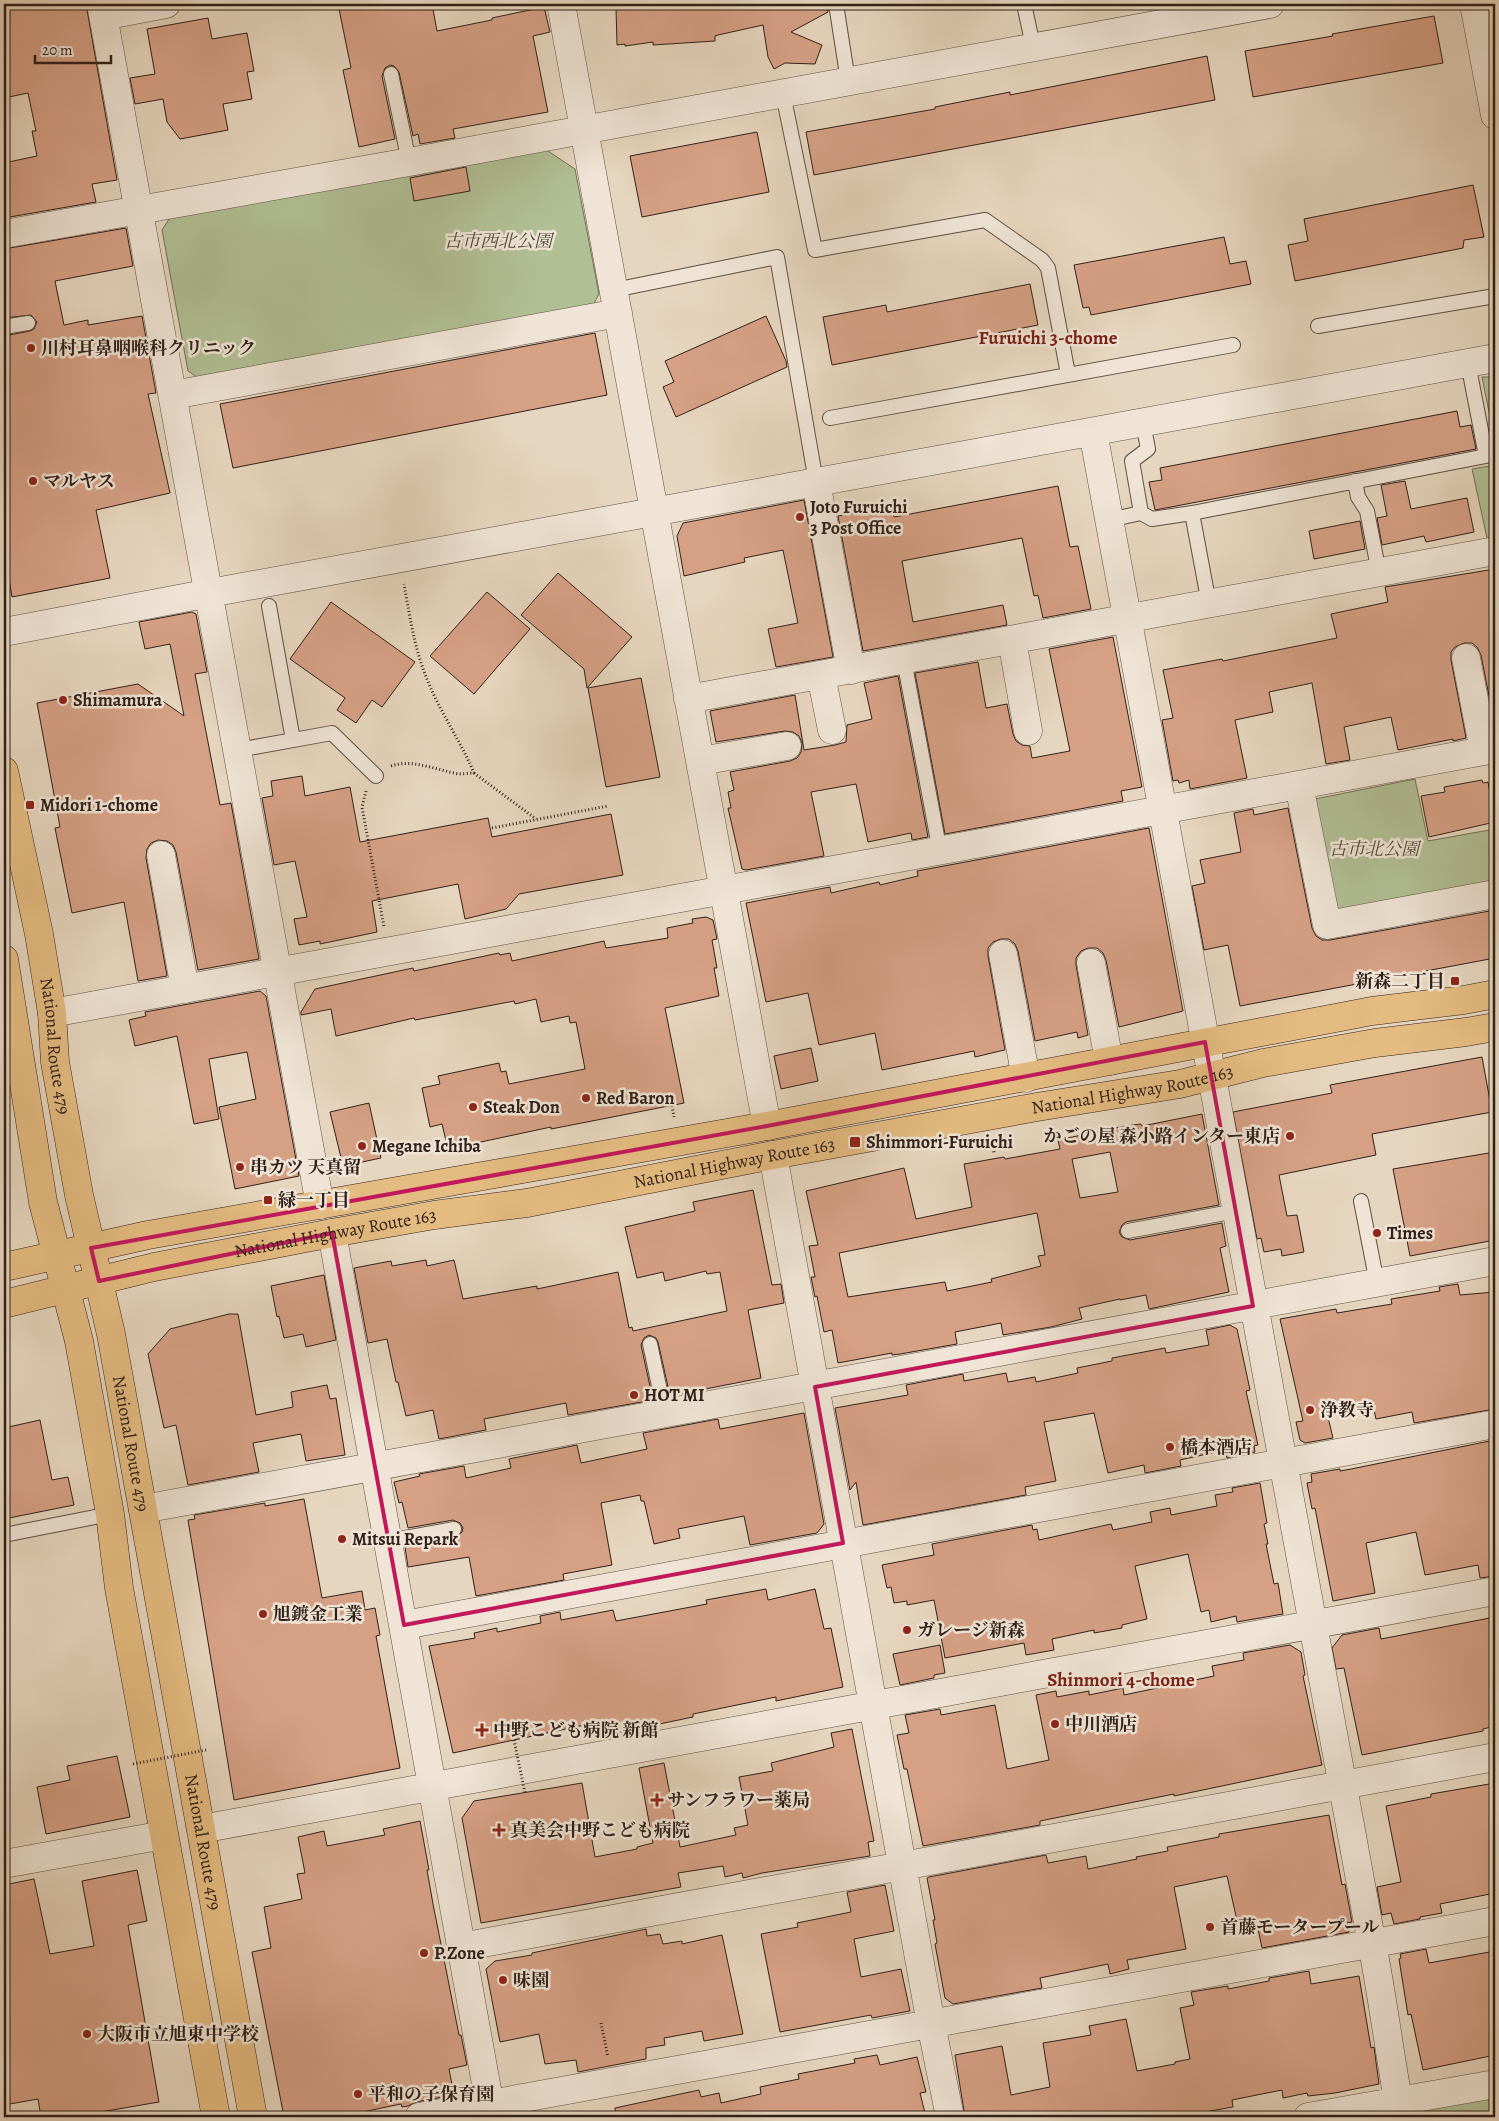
<svg xmlns="http://www.w3.org/2000/svg" width="1499" height="2121" viewBox="0 0 1499 2121" font-family="Alegreya,'Noto Serif JP',serif">
<style>
.green{fill:#b1bf95;stroke:#707057}
.building{fill:#d6a085;stroke:#302019;fill-rule:evenodd}
.lines{fill:none;stroke-linecap:round;stroke-linejoin:round}
.service-casing{stroke:#5e4e42;stroke-width:16}
.minor-casing{stroke:#5e4e42;stroke-width:29}
.trunk-casing{stroke:#302019;stroke-width:29}
.path{stroke:#302019;stroke-width:3;stroke-dasharray:1 2.5;stroke-linecap:butt}
.service{stroke:#efe4d5;stroke-width:14}
.minor{stroke:#efe4d5;stroke-width:28}
.trunk{stroke:#e4bb80;stroke-width:28}
.path-bridge{stroke:#302019;stroke-width:3;stroke-dasharray:1 2.5;stroke-linecap:butt}
.marked{fill:none;stroke:#c2185b;stroke-width:4;stroke-linejoin:round}
.poi-dot{fill:#8f2418;stroke:#efe4d5;stroke-width:2}
.labels{text-anchor:middle;stroke-width:5;stroke-linejoin:round;paint-order:stroke}
.park-label{font-size:18px;font-style:italic;fill:#504838;stroke:#efe4d5}
.poi-label{font-size:18px;font-weight:bold;fill:#302019;stroke:#efe4d5;text-anchor:start}
.street-label{font-size:18px;fill:#302019;stroke:#efe4d5}
.neighbourhood-label{font-size:19px;font-weight:bold;fill:#7a1f14;stroke:#efe4d5}
</style>
<rect width="100%" height="100%" fill="#e7d6bf"/>
<filter id="stains"><feTurbulence type="fractalNoise" baseFrequency=".004" numOctaves="4"/><feColorMatrix values="0 0 0 0 .2 0 0 0 0 .09 0 0 0 0 .02 0 0 0 .5 -.17"/></filter>
<radialGradient id="worn" r=".72"><stop offset=".6" stop-color="#630" stop-opacity="0"/><stop offset="1" stop-color="#630" stop-opacity=".3"/></radialGradient>
<path class="green" d="M542,147l33,22 24,125 -8,15 -388,72 -15,-10 -26,-141 9,-14z
M1482,377h13v65z
M1495,465v70l-8,3 -15,-69z
M1415,779l13,62 67,-12v56l-150,29 -15,-9 -20,-105z
M1495,2095v22h-75l7,-9z"/>
<path class="building" d="M4,4h82l31,176 -25,4 4,18 -92,16v-55l33,-7 -5,-25h4l-8,-38 -24,5z
M338,4h94l5,27 55,-11v-2l52,-11 6,25 -17,4 15,76 -95,17 2,9 -35,6 -2,-10 -5,2 -14,-64 -5,-6 -4,-1 -5,3 -3,8 13,63 -36,8 -16,-77 8,-2z
M623,4h204l1,8 -37,20 31,13 -7,19 -30,-1 -11,6 -6,-12 -5,-32 -45,10 -3,1v5l-62,4v-3l-28,4v-2l-8,1 -1,-37h7z
M1434,16l9,47 -190,34 -8,-46 88,-15 -1,-2z
M208,18l4,21 35,-6 7,38 -7,1 5,27 -29,5 5,26 -48,9 -13,-17 -4,-23 -28,5 -5,-26 25,-4 -8,-45z
M1207,56l8,44 -401,75 -8,-43 129,-23v-2l75,-15v3z
M757,132l12,60 -127,25 -12,-61z
M466,167l4,24 -56,10 -4,-23z
M1473,185l11,52 -20,3 -1,8 -168,33 -7,-36 20,-4 -4,-22z
M126,228l7,38 -78,15 9,44 24,-5v5l54,-9 14,77 -8,1 22,99 -74,17 14,68 -98,19 -8,-48v-213l26,-5 4,-2 3,-7 -6,-7 -27,3v-69z
M1224,237l6,27 16,-3 5,23 -160,31 -2,-8 -6,1 -9,-43z
M1030,284l8,41 -206,40 -9,-48 63,-12 1,7z
M766,316l20,45 1,6 -111,50 -13,-30 11,-5 -9,-21z
M595,333l12,62 -374,73 -13,-64z
M1457,411l3,16 11,-2 5,24 -321,61 -6,-28 13,-2 -2,-12z
M1405,481l6,28 56,-11 7,34 -48,10 -2,-6 -42,9 -5,-27 10,-2 -6,-31z
M1058,486l12,61 8,-1 13,63 -48,9 -5,-23 -4,1 -12,-58 -120,23 11,61 90,-17 4,20 -144,26 -25,-135 54,-9 2,10z
M804,500l29,157 -57,10 -8,-38 30,-6 -15,-73 -39,8 1,4 -61,14 -7,-40 6,-13z
M1360,521l5,28 -51,10 -5,-28z
M1495,569v158l-14,-72 -4,-8 -5,-4h-8l-9,4 -4,5v8l15,78 -13,3v-2l-55,11 -7,-33 -47,10 6,33 -24,4 -14,-81 -43,9 4,20 -38,8 12,58 -57,11 -1,-9 -10,3 -1,-3 -5,1 -11,-61 11,-2 -10,-48 59,-11 1,2 114,-23 -6,-24 57,-12 -3,-15z
M558,573l74,64 -45,51 -3,-19 -63,-54z
M487,592l43,37 -56,65 -44,-38z
M331,602l84,60 -33,45 -10,-7 -16,23 -19,-13 8,-12 -55,-39z
M192,612l4,2 11,58 -12,2 25,131 11,-2 28,156 -61,11 -22,-118 -3,-7 -6,-4 -9,-1 -7,3 -4,6 -1,9 21,118 -29,5 -14,-79 -52,11 -17,-85 5,-1 -23,-124 101,-19 46,32 -14,-72 -25,5 -6,-27z
M1113,637l29,150 -21,4 2,10 -178,33 -30,-161 63,-11 8,46 21,-4 6,30 3,7 6,4 8,1 2,12 38,-7 -21,-102z
M898,676l30,161 -16,3 -1,-7 -43,9 -12,-58 -45,8 13,64 -78,14 -4,-1 -14,-61h3l-3,-16 6,-2 -4,-18 60,-11 7,-3 4,-6 1,-9 -3,-7 -6,-4 -8,-1 -69,11 -6,-31 85,-16 9,55 31,-5 11,-3 1,-17 25,-6 -8,-36z
M641,678l19,99 -54,10 -18,-99z
M302,776l3,20 45,-9 10,55 128,-24 4,19 119,-23 12,61 -104,19 -13,15 -41,10 -7,-35 -86,17 5,31 -57,12v-3l-21,4 -5,-26 13,-2 -12,-56 -21,4 -12,-67 11,-2 -2,-15z
M1482,780l1,3 5,-1 7,40 -66,15 -8,-41 24,-4 -1,-5z
M1288,808l24,120 4,8 6,4h8l165,-30v48l-255,48 -12,-61 -24,5 -12,-64 13,-3 -5,-23 41,-8 -7,-39 19,-4 1,6z
M1149,828l34,183 -64,16 -13,-67 -3,-7 -6,-5h-9l-7,3 -5,7v7l12,70 -10,3 -1,-6 -42,9 -17,-90 -3,-7 -6,-5h-8l-8,3 -5,6v8l17,94 -5,1 -25,6 -1,-6 -92,19 -7,-37 -56,12 -11,-52 -42,9 -20,-99 84,-16 1,6 48,-11 1,3 38,-9 -1,-5z
M706,917l7,3 4,19 -5,1 5,28h-3l5,28 -54,12 19,95 -133,26v-2l-103,22 -6,-25 -12,3 -8,-39 18,-4 -2,-8 61,-13 2,9 5,-1 3,13 76,-15 -9,-47 -6,1 -1,-7 -28,6 -5,-23 -21,5 -1,-3 -99,19 -1,-2 -78,18 -5,-27 -30,6v-3l14,-23 98,-21 1,3 85,-18 1,2 10,-2 2,8 92,-20 2,7 62,-10 -1,-10 26,-5 -1,-4z
M260,991l6,5 33,180 -64,13 -16,-82 37,-8 -9,-47 -38,7 10,60 -25,5 -17,-88 -42,10 -6,-26 17,-4 -1,-4z
M811,1048l7,33 -37,8 -7,-33z
M1482,1057l10,55 -120,22 4,21 -97,20 8,41 10,-1 7,37 -22,4 -1,-7 -17,3 -3,-14 -4,1 -24,-127 99,-19 -2,-8z
M369,1103l12,55 -38,8 -13,-54z
M1202,1114l17,91 -93,17 -4,3 -3,7 3,5 8,3 92,-17 4,23 -6,2 9,44 -80,17 -3,-14 -26,5v-1l-41,9 3,11 -31,8 -48,8 -2,-12 -46,9 2,12 -57,10 -8,1v-2l-54,10 -6,-33 -8,2 -7,-36 -2,1 -4,-20h4l-6,-31 9,-1 -12,-54 98,-23 12,51 56,-12 -8,-43 40,-7 1,2 55,-10 -2,-9 67,-14 16,-2 1,2zM1110,1152l8,40 -38,6 -8,-39zM1037,1213l8,42 -7,1 3,10 -50,13 1,3 -45,9 -2,-9 -97,15 -9,-44z
M1495,1152v88l-85,16 -17,-87z
M753,1190l19,95 9,-1 3,19 -36,7 13,68 -91,18 -12,-54 -2,-4 -7,-3 -5,3 -3,7 12,55 -85,15 -2,-12 -82,16 2,11 -47,9 -6,-29 -27,6 -8,-34h-2l-9,-43 -19,4 -14,-75 37,-7 1,5 34,-6 1,6 27,-6 9,39 74,-13v3l81,-17 11,56 3,-1 1,4 94,-20 -7,-39 -13,2 -1,-3 -41,10 -2,-9 -26,6 -12,-51 70,-16 -2,-9z
M324,1275l12,65 -30,7 -3,-13 -19,4 -5,-22 -2,1 -6,-31z
M1458,1284l2,11 35,-3v117l-81,14 -2,-11 -36,7 -3,-14 -46,8 6,25 -28,5 -5,-3 -4,-18 7,-1 -23,-102 56,-10 1,4 55,-9 -1,-5 49,-8 -1,-4z
M229,1314h9l18,101 37,-8 -2,-15 36,-7 3,14 6,-1 9,57 -39,6 -5,-27 -48,9 6,29 -71,13 -12,-60 -12,3 -16,-74 22,-25z
M1230,1325l7,4 13,61 -4,1 12,54 -4,1 1,6 -28,6 -2,-8 -45,10 1,6 -36,7 -1,-8 -36,8 -14,-60 -50,9 12,59 -31,6 1,8 -163,30 -7,-43 -6,8 -15,-82 73,-13 -2,-10 57,-11 1,7 42,-8 2,9 27,-5 1,5 42,-9 -1,-5 35,-7v-3l53,-10 1,5 43,-8 -3,-15z
M804,1413l20,111 -7,9 -67,12 -6,-29 -66,13 2,9 -26,6 -10,-43h-3l-1,-6 -39,8 11,62 -49,9 1,6 -88,16 -7,-39 -61,10 -3,-20 51,-10 6,-5 1,-4 -3,-5 -7,-3 -45,8 -6,-26 -3,1 -5,-21 26,-6 -1,-2 45,-8 2,12 45,-10 -2,-9 68,-14 4,18 66,-14 -4,-16 75,-14 2,10z
M40,1420l12,60 16,-3 6,28 -70,14v-91z
M1495,1440v136l-15,2 -2,-13 -53,10 -9,-43 -50,11 9,50 -42,8 -18,-93 -3,1 -5,-26 5,-1 -1,-8 29,-5v2l11,-2z
M1260,1483l7,40 -3,1 4,20h-2l8,40 4,-1 5,31 -46,8 -1,-6 -25,6 -2,-12 -8,2 -13,-58 -53,12 12,53 -25,6v3l-28,5v-3l-42,9 2,11 -28,5 -2,-12 -79,15 -11,-58 -27,5v-4l-13,2 -3,-16 -4,1 -5,-23 52,-10 -2,-11 100,-19 1,5 4,-1 2,11 72,-16 2,6 39,-8 -2,-10 20,-4 1,7 46,-9 -2,-11 18,-3 -1,-4z
M304,1499l18,99 40,-7 3,19 10,-2 5,27 -4,1 24,132 -166,32 -46,-280 7,-1 -1,-4 71,-12v3z
M766,1589l2,11 47,-11 9,40 7,-1 12,59 -67,14v-4l-83,17v3l-96,20 -3,-14 -141,30 -24,-107 46,-8 -1,-5 23,-5v4l44,-9 -1,-7 20,-4 1,8 52,-10 3,11 91,-17 -1,-4z
M1495,1617v109l-12,3v2l-121,24 -18,-87 -8,1 -4,-21 10,-13 37,-7 2,11z
M940,1645l5,28 -11,2v3l-34,7 -7,-31z
M1290,1645l11,7 4,23 -2,1 19,89 -148,31v-2l-134,27v4l-117,21 -16,-77h-3l-7,-34 12,-2 -4,-18 35,-6 1,6 54,-10 12,64 42,-9 -13,-65 20,-4 1,6 32,-6v4l34,-7 1,7 90,-19 -2,-10 32,-6 -1,-7z
M852,1729l22,112 -6,1 2,14 -108,17 -19,5 -1,-5 -17,4 -2,-11 -45,7 3,14 -200,36 -19,-105 12,-17 108,-18 13,74 42,-8v-2l16,-4 -14,-75 25,-5 16,84 56,-12 -2,-7 14,-3 -9,-48 34,-6 -2,-8 63,-16 -3,-14z
M117,1756l13,61 -84,17 -9,-47 33,-7 -3,-14z
M1495,1783v110l-55,11 2,9 -22,4v2l-26,5 -3,-11 -9,2 -5,-28 24,-5 -15,-76 45,-9v-3z
M1329,1815l13,70 3,-1 7,38 -5,1 2,9 -87,16 -4,-19 -18,5 -13,-58 -53,11 12,62 -59,11 2,9 -19,5 -2,-10 -68,14 2,10 -89,16 -8,-6 -10,-54 2,-1 -4,-23h2l-8,-42 2,-1 117,-22 2,8 38,-7 2,13 49,-10 -1,-2 32,-6 -1,-4 52,-10v-3z
M420,1821l9,49h-2l6,34 26,131h2l6,30 -18,4 5,26 -38,7 -8,4 -6,1 -1,-3 -63,13h-54l-32,-165 19,-4 -7,-41 38,-8 -5,-25 8,-1 -7,-36 26,-6 3,15 58,-11 -2,-6z
M137,1870l10,51 -19,4 31,177 -88,15h-30l-3,-18 -34,6v-220l30,-6 16,75 44,-8 -12,-65z
M885,1885l9,46 -40,8 7,38 40,-8 9,42 -38,7 -1,-3 -91,17 -19,-98 37,-7 -1,-4 54,-11 -4,-20z
M646,1929l1,7 13,-2 3,10 19,-3v3l40,-9 21,99 -39,7 -2,-10 -38,7 1,7 -19,3v11l-68,13 -2,-12 -31,4 -6,-30 -39,8 -14,-73 9,-8 37,-6v-2z
M1426,1949l3,14 66,-12v104l-72,15 -12,-56 -3,1 -9,-56 2,-1 -1,-4z
M1309,1971l2,13 48,-8 12,72 3,-1 5,37 -44,9 -27,3 -1,-3 -24,5 -1,-8 -50,10 1,7 -57,10h-211l-10,-62 47,-9 9,49 39,-8 -7,-44 48,-8 -2,-9 37,-7 11,52 38,-7v-2l15,-3 -10,-51 14,-3 -3,-13 37,-6v3l41,-8v-3z
M877,2055l3,10 37,-8 9,35 -6,1 6,24h-310l-1,-9 84,-18 2,7 18,-4 2,10 40,-9 -1,-7 39,-8 -1,-5 57,-11 -1,-4z"/>
<g class="lines">
<g class="service-casing">
<path id="service" d="M836,4l12,77
M1024,4l9,42
M391,74l18,88
M783,94l32,156 170,-30 57,40 6,8 20,106
M614,290l163,-33 39,225
M1318,326l177,-30
M4,327l24,-4
M830,418l403,-73
M1143,423l5,26 -16,12 9,52 11,6 40,-6 294,-57 -18,-93
M1355,481l3,16 9,14 12,62
M1192,513l17,91
M1109,520l32,-7
M269,606l24,134
M904,660l36,192
M238,750l94,-17 44,43
M1361,1201l16,82
M1128,1231l108,-20
M650,1344l15,70
M4,1535l106,-21
M388,1541l66,-12"/>
</g>
<g class="minor-casing">
<path id="minor" d="M101,4l219,1201
M561,4l206,1122
M1474,4l21,111
M103,16l63,-12
M4,234l405,-72 861,-158
M173,395l445,-82
M1093,432c93,502 182,1005 278,1507 12,59 19,119 30,178
M816,482l35,188
M4,632l206,-39 1285,-235
M1012,640l16,91
M1466,658l18,93
M821,675l11,55
M688,699l807,-148
M700,761l87,-15
M1299,785l28,140 168,-31
M161,855l24,134
M1003,954l23,124
M1091,963l18,98
M52,1013l1443,-264
M773,1155l158,869 19,93
M332,1233l160,884
M143,1509l1352,-248
M404,1625l1091,-201
M201,1829l1294,-238
M4,1864l160,-29
M461,1947l1034,-190
M419,2117l1076,-196
M1308,2117l187,-33"/>
</g>
<g class="trunk-casing">
<g id="trunk">
<path id="s1" d="M4,771l35,163 13,79 3,49 24,133 32,139 142,783"/>
<path d="M4,959l39,243 36,139 31,173 9,74 97,529"/>
<path d="M4,1267l144,-32 619,-109 605,-115 92,-11 31,-6"/>
<path id="s2" d="M4,1304l150,-37 178,-34 102,-18 93,-12 246,-48 264,-48 143,-23 83,-21 112,-20 91,-11 29,-5"/>
</g>
</g>
<path class="path" d="M391,766c21,-7 43,3 63,7 7,2 14,0 20,0 -13,-31 -32,-58 -45,-89 -14,-32 -19,-66 -25,-100
M474,773l62,46
M366,791l-4,16 22,120
M492,828l116,-22
M672,1106l2,11
M992,1141l2,12
M601,2023l7,34"/>
<use href="#service" class="service"/>
<use href="#minor" class="minor"/>
<use href="#trunk" class="trunk"/>
<path class="path-bridge" d="M514,1740l11,53
M133,1764l73,-14"/>
</g>
<path class="marked" d="M1205,1042l48,264 -438,81 28,156 -439,82 -72,-392 -233,48 -8,-33 676,-122z"/>
<g class="poi-dot">
<circle cx="31" cy="348" r="5"/>
<circle cx="33" cy="481" r="5"/>
<circle cx="800" cy="517" r="5"/>
<circle cx="63" cy="700" r="5"/>
<rect x="25" y="800" width="10" height="10" rx="2.5"/>
<rect x="1450" y="976" width="10" height="10" rx="2.5"/>
<circle cx="586" cy="1098" r="5"/>
<circle cx="473" cy="1107" r="5"/>
<circle cx="1290" cy="1136" r="5"/>
<rect x="849" y="1136" width="12" height="12" rx="2.5"/>
<circle cx="362" cy="1146" r="5"/>
<circle cx="240" cy="1167" r="5"/>
<rect x="263" y="1195" width="10" height="10" rx="2.5"/>
<circle cx="1377" cy="1233" r="5"/>
<circle cx="634" cy="1395" r="5"/>
<circle cx="1310" cy="1410" r="5"/>
<circle cx="1170" cy="1447" r="5"/>
<circle cx="342" cy="1539" r="5"/>
<circle cx="263" cy="1614" r="5"/>
<circle cx="907" cy="1630" r="5"/>
<circle cx="1055" cy="1724" r="5"/>
<path d="M479.5 1722.5h5v5h5v5h-5v5h-5v-5h-5v-5h5z"/>
<path d="M654.5 1792.5h5v5h5v5h-5v5h-5v-5h-5v-5h5z"/>
<path d="M496.5 1822.5h5v5h5v5h-5v5h-5v-5h-5v-5h5z"/>
<circle cx="1210" cy="1927" r="5"/>
<circle cx="424" cy="1953" r="5"/>
<circle cx="503" cy="1980" r="5"/>
<circle cx="87" cy="2034" r="5"/>
<circle cx="358" cy="2094" r="5"/>
</g>
<g class="labels">
<g class="park-label">
<text x="498" y="247">古市西北公園</text>
<text x="1374" y="855">古市北公園</text>
</g>
<g class="poi-label">
<text x="41" y="354">川村耳鼻咽喉科クリニック</text>
<text x="43" y="487">マルヤス</text>
<text x="810" y="513">Joto Furuichi<tspan x="810" dy="21">3 Post Office</tspan></text>
<text x="73" y="706">Shimamura</text>
<text x="40" y="811">Midori 1-chome</text>
<text x="1445" y="987" text-anchor="end">新森二丁目</text>
<text x="596" y="1104">Red Baron</text>
<text x="483" y="1113">Steak Don</text>
<text x="1280" y="1142" text-anchor="end">かごの屋 森小路インター東店</text>
<text x="866" y="1148">Shimmori-Furuichi</text>
<text x="372" y="1152">Megane Ichiba</text>
<text x="250" y="1173">串カツ 天真留</text>
<text x="278" y="1206">緑一丁目</text>
<text x="1387" y="1239">Times</text>
<text x="644" y="1401">HOT MI</text>
<text x="1320" y="1416">浄教寺</text>
<text x="1180" y="1453">橋本酒店</text>
<text x="352" y="1545">Mitsui Repark</text>
<text x="273" y="1620">旭鍍金工業</text>
<text x="917" y="1636">ガレージ新森</text>
<text x="1065" y="1730">中川酒店</text>
<text x="493" y="1736">中野こども病院 新館</text>
<text x="667" y="1806">サンフラワー薬局</text>
<text x="510" y="1836">真美会中野こども病院</text>
<text x="1220" y="1933">首藤モータープール</text>
<text x="434" y="1959">P.Zone</text>
<text x="513" y="1986">味園</text>
<text x="97" y="2040">大阪市立旭東中学校</text>
<text x="368" y="2100">平和の子保育園</text>
</g>
<g class="street-label">
<text dy="6" stroke="none"><textPath href="#s1" startOffset="280">National Route 479</textPath></text>
<text dy="6" stroke="none"><textPath href="#s2" startOffset="1149">National Highway Route 163</textPath></text>
<text dy="6" stroke="none"><textPath href="#s2" startOffset="744">National Highway Route 163</textPath></text>
<text dy="6" stroke="none"><textPath href="#s2" startOffset="339">National Highway Route 163</textPath></text>
<text dy="6" stroke="none"><textPath href="#s1" startOffset="685">National Route 479</textPath></text>
<text dy="6" stroke="none"><textPath href="#s1" startOffset="1090">National Route 479</textPath></text>
</g>
<g class="neighbourhood-label">
<text x="1048" y="344">Furuichi 3-chome</text>
<text x="1121" y="1686">Shinmori 4-chome</text>
</g>
</g>
<rect width="1499" height="2121" fill="none" stroke="#e7d6bf" stroke-width="20"/>
<rect x="5" y="5" width="1489" height="2111" fill="none" stroke="#302019" stroke-width="2.5"/>
<rect x="10" y="10" width="1479" height="2101" fill="none" stroke="#302019"/>
<path d="M35 55v8h76v-8" fill="none" stroke="#302019" stroke-width="2.5"/>
<text x="42" y="55" font-size="15" fill="#302019" stroke="#efe4d5" stroke-width="4" paint-order="stroke">20 m</text>
<rect width="100%" height="100%" filter="url(#stains)"/>
<rect width="100%" height="100%" fill="url(#worn)"/>
</svg>
